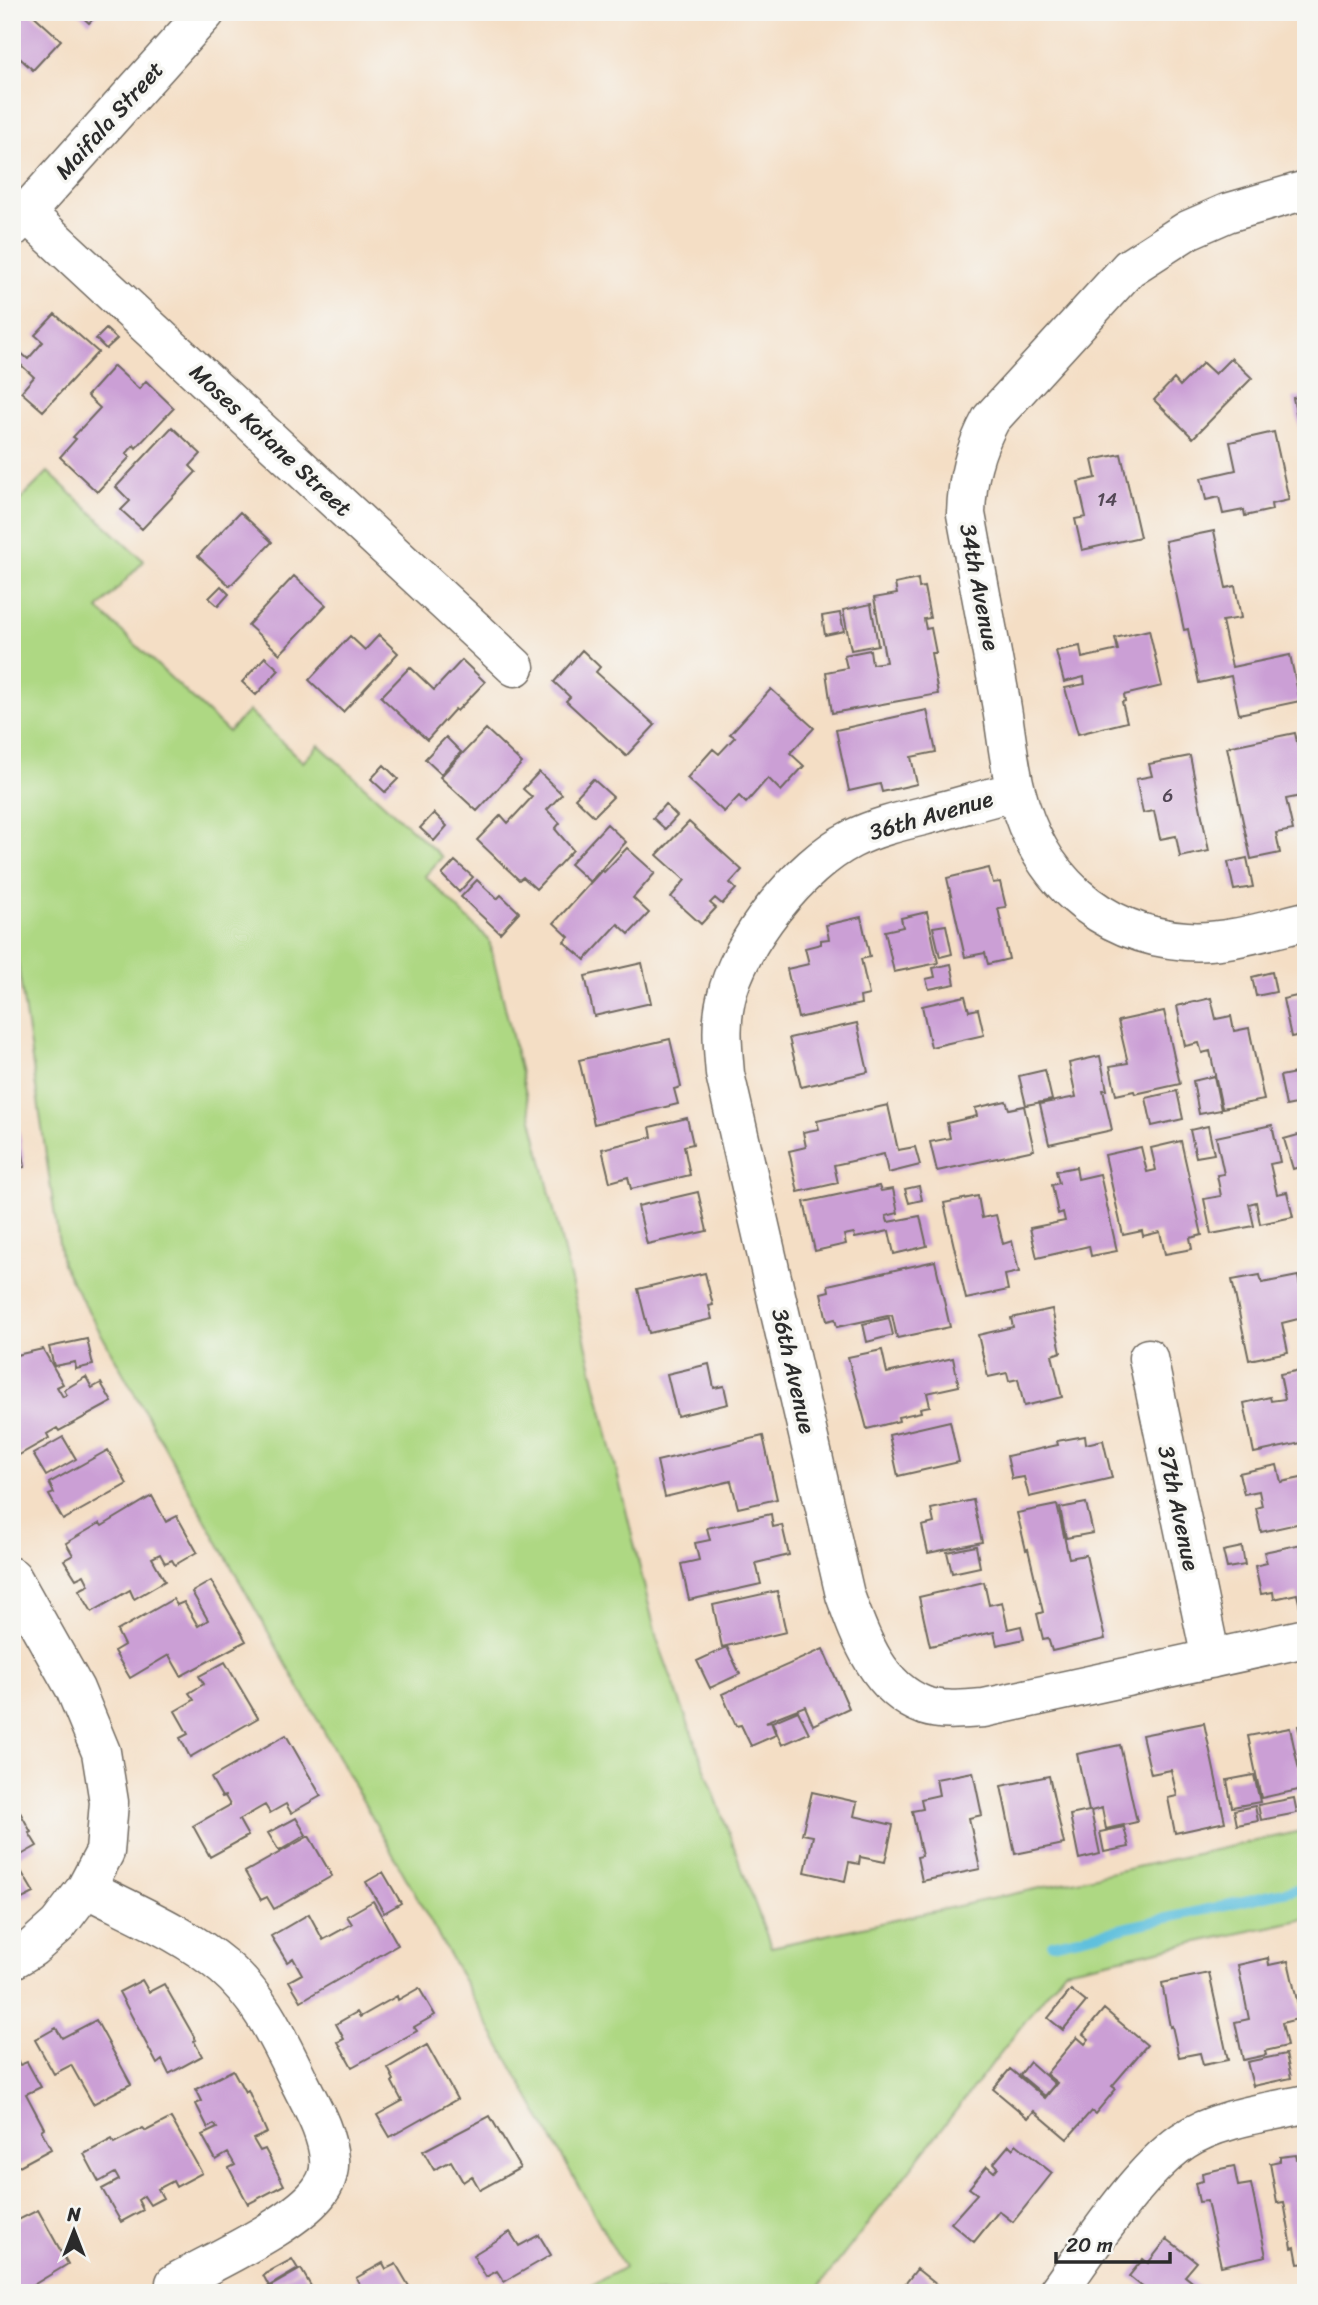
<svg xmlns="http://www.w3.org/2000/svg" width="1318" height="2305" viewBox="0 0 1318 2305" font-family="Sriracha,sans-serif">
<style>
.green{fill:#aed883;stroke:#6c8257;stroke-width:2}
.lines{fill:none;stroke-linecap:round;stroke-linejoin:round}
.stream{stroke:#5fc0dd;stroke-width:10}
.building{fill:#cb9fd5}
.minor-casing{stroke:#716a61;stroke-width:41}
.minor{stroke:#fff;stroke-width:38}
.labels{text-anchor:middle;stroke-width:7;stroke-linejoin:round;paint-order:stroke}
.number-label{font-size:19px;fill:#534856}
.street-label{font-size:23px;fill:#2b2b2b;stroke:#f6f6f2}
</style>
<rect width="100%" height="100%" fill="#f6f6f2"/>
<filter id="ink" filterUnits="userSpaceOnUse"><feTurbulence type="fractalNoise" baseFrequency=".0143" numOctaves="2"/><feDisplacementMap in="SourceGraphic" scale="14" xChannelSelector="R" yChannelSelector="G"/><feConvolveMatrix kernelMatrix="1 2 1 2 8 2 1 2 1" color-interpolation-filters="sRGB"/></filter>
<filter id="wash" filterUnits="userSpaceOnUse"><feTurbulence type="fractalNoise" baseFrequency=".00686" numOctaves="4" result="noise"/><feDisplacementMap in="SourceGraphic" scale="28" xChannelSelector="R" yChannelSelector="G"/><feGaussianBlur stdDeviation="1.57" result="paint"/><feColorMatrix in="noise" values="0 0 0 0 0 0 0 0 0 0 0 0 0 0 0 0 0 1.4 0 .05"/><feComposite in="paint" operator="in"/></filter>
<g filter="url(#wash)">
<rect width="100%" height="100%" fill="#f4dec5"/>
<path class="green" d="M48,472l96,89 -46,48 130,123 21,-21 54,51 16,-17 123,112 -17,19 64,64 168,699 114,308 535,-117v89l-241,51 -251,323h-236l46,-26 -562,-1003 -50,-340v-416z"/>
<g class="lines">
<path class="stream" d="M1052,1944l254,-57"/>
</g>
<g id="blocks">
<path class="building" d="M12,12h18l31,28 -28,30 -21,-19z
M77,12h23l-11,11z
M55,314l43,38 -55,59 -22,-19 13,-15 -13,-12 -9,9v-29l16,14 15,-17 -8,-7z
M106,329l11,10 -11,10 -10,-10z
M1231,358l21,20 -59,60 -39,-38 20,-21 6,7 23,-23 12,11z
M114,366l25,23 7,-8 28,27 -38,40 -2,-3 -8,9 4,3 -33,35 -37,-35 16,-18 -3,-2 27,-29 -13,-12z
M1306,395v61h-1l-12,-58z
M172,427l29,27 -11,12 6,6 -54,57 -21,-19 9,-9 -14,-14z
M1274,432l15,68 -18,4 1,6 -27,6 -1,-6 -21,4 -4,-17 -13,3 -5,-22 35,-8 -6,-28z
M1121,454l19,83 -58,13 -7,-31 11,-2 -8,-35 18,-4 -4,-18z
M240,512l32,30 -42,44 -32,-30z
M1214,531l12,57 9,-2 6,32 -19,3 10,46 58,-12 10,46 -61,13 -8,-38 -32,7 -11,-54 -4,1 -19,-89z
M294,576l32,29 -46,49 -32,-29z
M918,579l1,9 5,-1 6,31 -6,1 2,10 5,-1 5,25h-5l7,41 -106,19 -6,-41 21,-4 -3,-13 26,-5 2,14 14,-2 -12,-64 23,-4 -2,-10z
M221,586l8,8 -11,12 -9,-8z
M871,604l7,41 -27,5 -8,-40z
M840,613l4,18 -19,4 -3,-19z
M1149,630l13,56 -38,9 1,6 -3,1 5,20 -49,12 -13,-46 20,-4 -1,-7 -20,5 -8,-31 24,-5 2,12 36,-8 -3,-12z
M379,635l19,18 -55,59 -34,-32 41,-44 15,14z
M582,650l18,17 -4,5 59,53 -29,31 -60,-55 4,-4 -16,-15z
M265,657l14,13 -23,25 -14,-13z
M462,660l23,22 -28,29 -2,-2 -28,31 -46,-43 29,-30 24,23z
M771,689l43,39 -24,25 14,13 -23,25 -13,-13 -22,25 -7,-7 -15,16 -37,-34 26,-29 6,5 16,-17 -5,-3z
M927,710l9,42 -25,5 6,27 -35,8 -2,-8 -31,7 -13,-61z
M486,729l36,34 -45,48 -37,-34z
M1295,733l11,51v11l-20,4 7,31 -17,3 4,20 -29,6 -24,-112z
M446,737l15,15 -20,22 -16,-15z
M1190,756l19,95 -29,6 -4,-21 -16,3 -6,-28 -11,2 -7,-34 16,-3 -3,-12z
M384,765l14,14 -13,13 -14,-13z
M539,772l23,22 -15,16 13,13 -5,6 18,21 -37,39 -13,-12 -4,3 -42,-40 24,-25 7,8 24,-26 -9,-8z
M593,779l20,18 -19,19 -19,-18z
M665,804l12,12 -12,13 -12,-11z
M434,813l13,13 -13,15 -14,-13z
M689,822l53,48 -12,13 6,6 -14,15 -7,-6 -5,5 6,5 -15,16 -30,-27 14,-17 -28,-25z
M607,824l19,18 -36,40 -20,-18z
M627,848l28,25 -22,25 16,15 -20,21 -11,-10 -33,36 -21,-18 5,-5 -15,-14 48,-53 2,2z
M1247,858l6,29 -19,3 -6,-28z
M455,861l18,16 -14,15 -17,-17z
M989,868l4,15 7,-1 6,25 -8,1 11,51 -21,5 -3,-11 -20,4 -18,-79z
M477,880l20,19 4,-4 18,17 -19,21 -39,-36z
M927,912l11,51 -44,9 -9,-41 18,-4 -2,-9z
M861,917l9,40 -9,2 8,36 -9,2 1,7 -63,14 -11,-49 22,-5 -4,-16 16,-4v-4l8,-1 -3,-14z
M946,925l6,29 -12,3 -7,-30z
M642,963l9,40 -57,13 -9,-40z
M951,964l4,20 -26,5 -3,-10 9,-2 -2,-9z
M1272,972l4,20 -20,4 -4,-19z
M1306,994v40l-15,3 -8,-38z
M965,996l4,15 9,-2 6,26 -53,12 -9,-41z
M1211,998l5,21 15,-3 3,15 15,-3 15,72 -42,8 -12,-57 -8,2 -3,-10 -14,3 -8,-40z
M1164,1011l16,73 -45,10 -1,-3 -18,4 -6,-29 18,-3 -10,-42z
M857,1023l11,49 -67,15 -12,-49z
M670,1039l11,48 -7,2 4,15 -84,20 -15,-64z
M1100,1056l7,34h-4l9,40 -63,14 -9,-40 36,-7 -7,-34z
M1045,1070l7,30 -26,5 -7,-29z
M1306,1071v31l-20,4 -6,-30z
M1214,1076l7,34 -22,4 -6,-33z
M1177,1091l6,28 -31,7 -6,-28z
M1006,1101l3,8 15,-3 10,44 -97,21 -7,-29 20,-4 -3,-15 30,-7 -2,-8z
M888,1105l10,45 17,-3 5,18 -32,8 -4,-19 -50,11 4,18 -40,9 -9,-41 17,-4 -3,-15 16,-3 -2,-8z
M687,1118l6,26 -9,2 6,29 -59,14 -3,-12 -18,5 -8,-33 50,-12 -2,-10z
M12,1122h6l7,45 -13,2z
M1272,1125l8,37 -10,2 7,30 10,-2 6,25 -33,7 -4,-22 -7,2 5,22 -43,8 -7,-35 17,-3 -4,-21 7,-1 -8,-37z
M1208,1126l6,28 -18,3 -6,-27z
M1305,1133l1,32 -13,4 -9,-30z
M1181,1141l21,94 -12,3 2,11 -27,5 -5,-22 -17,4 -1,-5 -19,4 -18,-80 36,-8 6,25 9,-2 -5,-22z
M1076,1167l2,12 22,-5 17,77 -26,5 -2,-10 -52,12 -7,-30 35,-7 -2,-9 -5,2 -6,-29 7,-2 -3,-12z
M879,1186l2,5 12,-2 5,24 -12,3 2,6 32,-6 7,30 -33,8 -5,-23 -34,7 -1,-5 -10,2 2,9 -31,7 -11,-49z
M919,1186l3,14 -13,3 -4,-14z
M698,1192l9,39 -60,13 -9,-38z
M978,1196l4,22 14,-3 7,29 9,-3 7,31 -14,3 3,15 -42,9 -22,-96z
M935,1261l15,66 -53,11 -5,-23 -55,12 -2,-8 -8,2 -6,-28 8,-2 -1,-6z
M705,1273l8,32 -4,1 3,13 -63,14 -11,-44z
M1260,1275l2,8 36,-7 8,41 -24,6 6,29 -39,8 -17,-80z
M1052,1309l9,43 -9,3 10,42 -38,9 -6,-27 -9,2 -2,-8 -19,4 -10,-42 35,-8 -2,-9z
M889,1318l4,17 -26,7 -4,-18z
M87,1339l6,26 -17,4 -1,-7 -21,4 -5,-19z
M43,1349l20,35 -6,3 6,10 4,-2 -3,-5 22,-13 6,11 9,-5 11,19 -53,29 -2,-3 -10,6 2,4 -37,21v-103z
M882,1350l5,23 66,-15 6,28 -32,7 3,13 -10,2 1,4 -23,5 1,4 -32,8 -19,-72z
M709,1364l5,24 10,-2 4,18 -51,12 -10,-42z
M1306,1369v73l-52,11 -10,-50 26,-6 1,4 14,-2 -5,-25z
M950,1421l9,41 -61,14 -9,-41z
M763,1436l14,63 -39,9 -7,-27 -66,16 -8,-36z
M1085,1436l1,8 17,-4 9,38 -83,19 -5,-20 -12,2 -5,-23 51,-11 -1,-4z
M63,1437l13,22 -30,17 -13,-22z
M108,1450l19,34 -64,36 -14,-25 5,-2 -5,-10z
M1277,1465l4,17 25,-5v45l-45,10 -5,-24 6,-2 -3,-15 -15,3 -5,-21z
M152,1496l14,26 11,-6 20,36 -22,13 -3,-5 -7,3 -5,-9 -8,4 13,23 -31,18 -4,-9 -38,22 -13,-22 10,-5 -5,-10 -8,4 -12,-19 9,-5 -7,-12 34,-20 2,3z
M973,1500l9,42 -54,11 -6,-27 12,-3 -3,-14z
M1086,1503l7,30 -27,5 -6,-30z
M1057,1505l12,53 17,-3 19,84 -53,12 -4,-13 -5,1 -6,-25 6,-2 -15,-63 -2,1 -9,-37z
M771,1514l2,13 9,-2 7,30 -33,8 5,21 -72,16 -8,-36 18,-4 -4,-17 15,-3 -3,-12z
M1306,1543v63l-6,1 -3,-13 -23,5 -1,-7 -12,2 -6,-28 12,-3 -3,-11z
M976,1546l4,21 -28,6 -5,-21z
M1242,1547l3,18 -18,3 -4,-17z
M211,1581l35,60 -65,35 -12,-21 -39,23 -16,-27 10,-6 -7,-14 56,-32 4,6 7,-3 14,24 10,-6 -16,-28z
M984,1582l5,23 13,-3 6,27 13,-3 3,13 -27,6 -3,-13 -64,14 -11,-49z
M777,1591l9,41 -64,15 -9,-42z
M727,1647l13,27 -30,14 -13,-27z
M823,1649l26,59 -36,17 -8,-19 -35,14 -4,3 5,-1 5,13 -25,11 -10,-21 -5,1 -14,-32z
M225,1662l33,56 -68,39 -10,-19 8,-4 -13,-23 19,-11 -5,-7 15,-9 -5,-8z
M798,1711l11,22 -27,12 -10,-23z
M1204,1723l21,99 -50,11 -7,-35 9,-2 -6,-26 -20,4 -9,-39z
M1306,1725v35h-1l-7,-34z
M1290,1728l13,61 -42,9 -13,-62z
M286,1735l35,61 -30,17 -5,-9 -16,9 -5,-8 -26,15 9,16 -38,21 -17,-31 37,-21 -5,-9 -3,1 -11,-19z
M1120,1745l17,77 -31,7 -4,-21 -11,3 9,43 -21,5 -9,-44 19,-4 -12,-57z
M973,1772l9,43 -13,3 11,51 -58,12 -5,-24 5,-1 -10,-45 11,-2 -2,-10 18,-4 -3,-16z
M1254,1775l6,27 -28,5 -5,-27z
M1049,1776l15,68 -49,10 -14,-68z
M812,1792l45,10 -3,14 39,9 -8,37 -25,-5 -1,7 -10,-2 -4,19 -40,-9 8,-36 -11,-2z
M1294,1798l3,15 -36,7 -3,-15z
M12,1803l2,4 2,-2 15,27 -2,1 8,13 -23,13 20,34 -22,11z
M1255,1806l3,15 -21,4 -3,-15z
M296,1818l10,17 -27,16 -11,-18z
M1124,1827l5,20 -25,5 -4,-20z
M309,1836l23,40 -58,33 -7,-12 -6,3 -16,-28z
M383,1872l18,31 -17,10 -18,-31z
M373,1901l25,44 -97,56 -12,-20 13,-7 -9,-16 -6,4 -16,-26 38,-22 14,26 29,-16 -5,-8z
M1268,1958l1,7 19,-4 13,57 -19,5 5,23 -22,5 1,4 -23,5 -8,-38 14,-3 -11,-54z
M1209,1973l19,87 -25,5 -3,-12 -21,4 -7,-31 -2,1 -8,-44z
M142,1980l7,12 15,-8 32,56 -2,1 8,15 -33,18 -7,-14 -5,4 -38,-72z
M419,1988l16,27 -21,12 3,4 -65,36 -14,-25 6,-3 -8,-15 21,-12 3,5 37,-21 1,4z
M1071,1990l15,12 -23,28 -15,-12z
M1104,2009l43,36 -35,41 4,3 -21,25 -4,-3 -24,28 -33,-28 -6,7 -35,-29 17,-20 35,29 12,-15 -11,-9 31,-37 8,7 4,-5 -6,-5z
M96,2020l35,64 -38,20 -22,-39 -17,9 -19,-34 21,-12 6,10z
M427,2045l30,54 -67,38 -13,-22 25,-14 -10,-19 2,-2 -6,-12z
M12,2051l8,14 7,-3 14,25 -15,7 18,34 -3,2 10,19 -39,21z
M1286,2054l5,24 -38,8 -6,-24z
M1030,2062l25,22 -10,12 -25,-21z
M233,2070l12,22 3,-2 19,43 -14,6 7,12 5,-2 19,36 -36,19 -19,-36 6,-3 -7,-12 -12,7 -14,-25 15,-7 -3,-4 -6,4 -12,-24 6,-3 -6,-12z
M490,2116l30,52 -40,22 -8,-14 -9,6 -12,-21 -17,9 -11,-19z
M171,2118l31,55 -26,14 -3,-6 -15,8 5,9 -13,7 -6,-9 -6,4 5,10 -22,12 -19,-33 17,-9 -4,-7 -16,9 -15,-28 28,-15 2,4 29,-15 3,3z
M1016,2144l36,29 -39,49 -14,-11 -25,31 -23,-19 26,-29 -8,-6 18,-22 7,6 4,-5 -4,-4 15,-18 4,4z
M1296,2155l1,4 8,-1 1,6v99l-8,1 -3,-17 -3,1 -8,-46 -7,1 -7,-40 10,-2v-4z
M1234,2166l4,20 13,-2 15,72 -45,10 -14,-65 -8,1 -4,-19 8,-2 -1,-8z
M38,2210l30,54 -43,26 -2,-2 -11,5v-51l2,-1 -2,-18z
M510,2232l9,14 20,-11 12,20 -47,27 -7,-11 -11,6 -13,-22z
M1167,2239l30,23 -12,14 21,17h-45l-6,-5 -5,5 -21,-17 14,-17 5,4z
M292,2259l6,10 -29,17 -6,-11z
M383,2263l3,6 10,-5 17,29h-48l-9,-15z
M301,2269l14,24h-49l-2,-3z
M917,2269l30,24h-49z"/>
</g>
</g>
<g filter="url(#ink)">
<use href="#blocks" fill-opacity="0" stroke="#716a61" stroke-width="2"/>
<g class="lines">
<g class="minor-casing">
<path id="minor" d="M1306,190l-79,23 -39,17 -59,38 -138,151c-17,31 -24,60 -25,95 11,61 23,122 34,183 6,31 8,64 16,94 21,85 82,143 170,150 39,3 82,-11 120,-20
M26,213l489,454
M12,228l194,-216
M1016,791c-31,8 -62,17 -93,25 -25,6 -49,12 -71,23 -52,26 -114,104 -126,160 -6,25 -3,50 -1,75l120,521c15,42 33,94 80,111 18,6 40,3 59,2l322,-70
M1148,1358l63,301
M12,1577l63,112 26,63 8,50 -4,50 -19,36 -28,37 -26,23 -20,12
M86,1888c46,24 98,45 138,79 37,31 56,76 77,118 12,24 26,48 28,74 1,10 -2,22 -8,30 -22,34 -109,73 -146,94
M1057,2293c34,-47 80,-120 126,-152 32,-22 85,-29 123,-37"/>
</g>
<use href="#minor" class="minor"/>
</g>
</g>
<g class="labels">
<g class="number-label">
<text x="1107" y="506">14</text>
<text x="1168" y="802">6</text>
</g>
<g class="street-label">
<text transform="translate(109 120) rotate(-48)" y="8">Maifala Street</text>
<text transform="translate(271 440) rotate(43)" y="8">Moses Kotane Street</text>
<text transform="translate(980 587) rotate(79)" y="8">34th Avenue</text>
<text transform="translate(931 815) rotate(-16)" y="8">36th Avenue</text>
<text transform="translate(794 1371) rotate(77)" y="8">36th Avenue</text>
<text transform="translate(1179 1508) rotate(78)" y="8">37th Avenue</text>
</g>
</g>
<rect width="1318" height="2305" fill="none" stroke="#f6f6f2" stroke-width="42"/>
<g transform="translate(74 2231)" stroke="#f6f6f2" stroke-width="5" paint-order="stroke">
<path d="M0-5L12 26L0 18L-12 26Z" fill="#2b2b2b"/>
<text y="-10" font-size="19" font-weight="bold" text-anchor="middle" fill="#2b2b2b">N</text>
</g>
<path d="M1056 2252v10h114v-10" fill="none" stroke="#2b2b2b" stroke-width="3.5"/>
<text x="1066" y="2252" font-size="21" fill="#2b2b2b" stroke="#f6f6f2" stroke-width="5" paint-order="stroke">20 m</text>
</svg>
